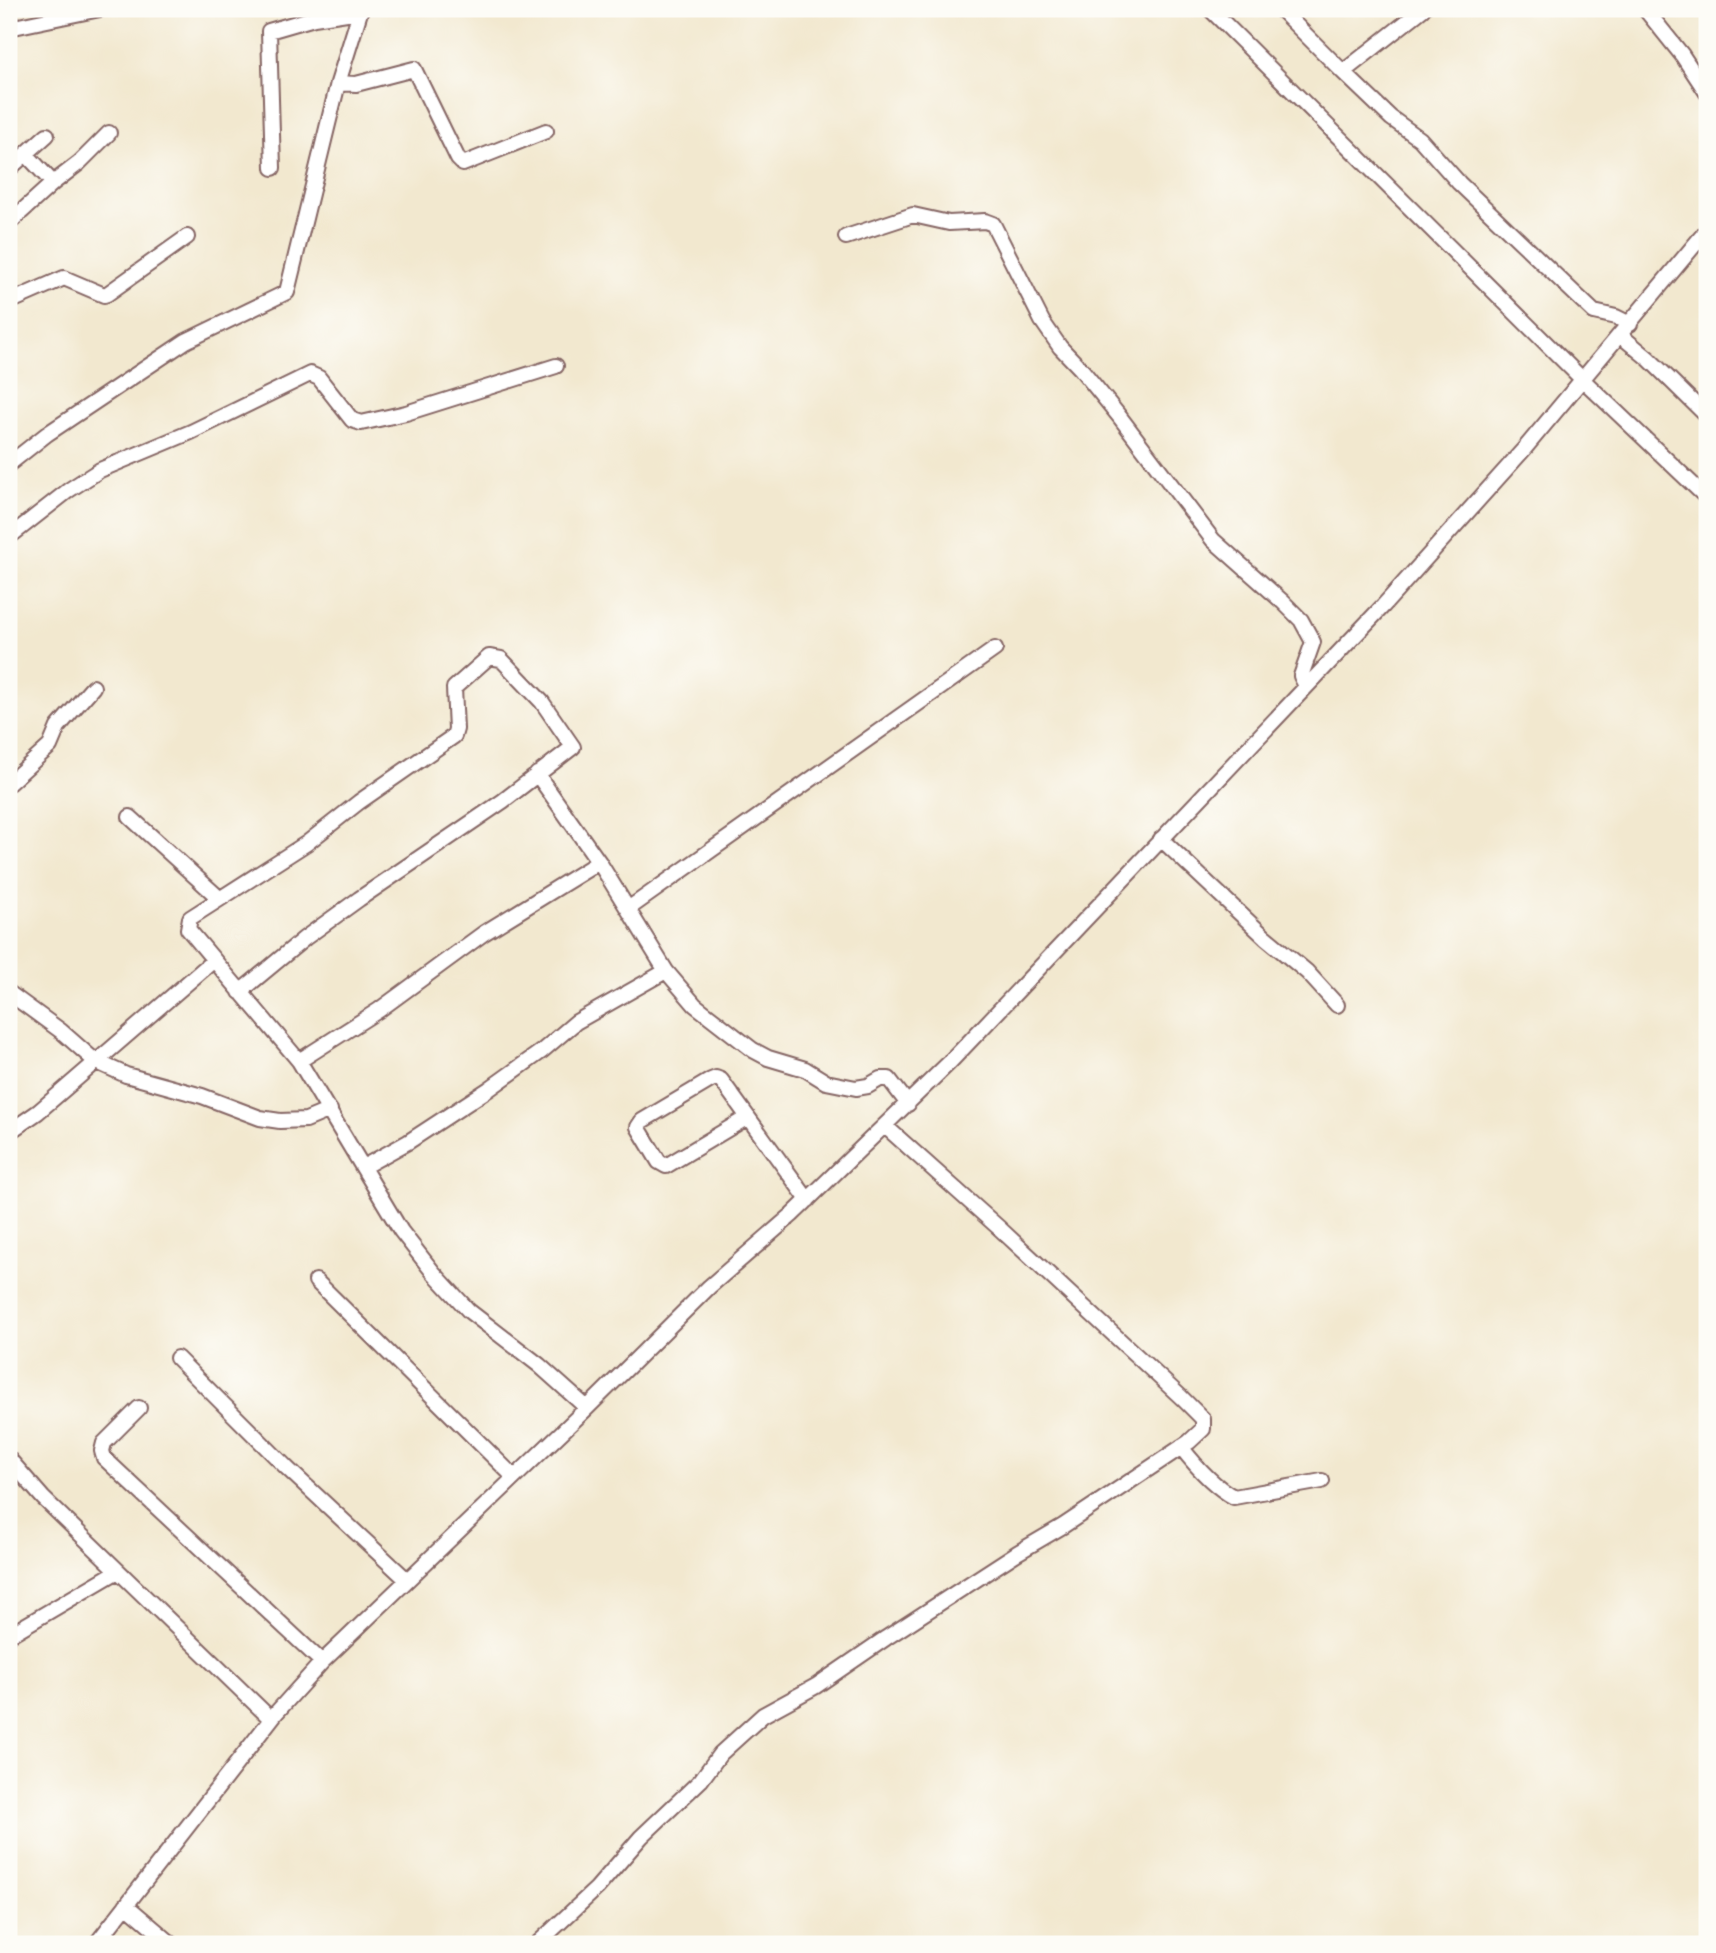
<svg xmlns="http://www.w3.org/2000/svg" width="1716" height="1953" viewBox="0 0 1716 1953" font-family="'Gochi Hand',sans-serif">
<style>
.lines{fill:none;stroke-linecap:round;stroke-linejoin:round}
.minor-casing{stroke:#856564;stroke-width:18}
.minor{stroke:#fff;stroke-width:14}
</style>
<rect width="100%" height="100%" fill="#fdfcf7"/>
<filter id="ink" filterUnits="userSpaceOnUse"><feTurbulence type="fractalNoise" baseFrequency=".0143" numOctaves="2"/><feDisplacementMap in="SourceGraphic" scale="14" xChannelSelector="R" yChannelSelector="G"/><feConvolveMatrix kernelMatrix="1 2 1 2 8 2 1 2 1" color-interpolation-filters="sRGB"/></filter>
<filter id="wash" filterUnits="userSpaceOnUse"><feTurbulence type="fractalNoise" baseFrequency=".00686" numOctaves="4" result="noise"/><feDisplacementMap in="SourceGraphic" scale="28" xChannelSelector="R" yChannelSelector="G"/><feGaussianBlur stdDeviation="1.57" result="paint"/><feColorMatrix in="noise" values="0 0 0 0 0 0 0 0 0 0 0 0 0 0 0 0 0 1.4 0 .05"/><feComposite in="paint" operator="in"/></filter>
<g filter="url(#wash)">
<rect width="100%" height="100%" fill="#f2e8cf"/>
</g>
<g filter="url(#ink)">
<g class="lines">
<g class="minor-casing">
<path id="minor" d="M1210,9l373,371 124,118
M1280,9l63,63
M1423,9l-80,63 48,46 29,21 39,44 135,129 22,5 14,7
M1645,9l37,46 25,38
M9,28l91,-19
M338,83l18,1 58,-15 44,90 5,5 83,-33
M273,168l-4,-137 45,-13 46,-7
M9,169l38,-34
M53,183l26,-20 30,-30
M9,223l44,-40 -27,-29
M846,237l67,-22 36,8 36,-2 8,3 49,97 18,26 21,22 38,47 94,124 70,62 18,18 12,22 -12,34 5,10
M9,302l55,-24 40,17 3,-1 80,-57
M1620,335l29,24 58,57
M9,464l38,-30 139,-93 101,-49 51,-209 23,-74
M9,537l60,-47 31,-20 91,-38 119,-58 9,4 33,42 9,3 45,-10 150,-47
M537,774l62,88 67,109 29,34 58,45 15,8 37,11 21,13 30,6 12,-2 12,-7h9l19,25
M9,783l41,-37 8,-19 35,-40
M130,817l89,81
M1161,839l104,98 42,35 30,33
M628,909l367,-260
M240,992l65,-54 54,-39 144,-98 70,-54 -31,-45 -41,-43 -12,-2 -35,31 2,41 -2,7 -95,66 -52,41 -117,75 -2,11 111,132 102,170 32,41 36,39 70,54 48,43
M9,993l52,38 34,30 31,14 76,21 58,22 20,3 26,-1 24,-10
M299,1061l80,-51 105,-77 115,-71
M748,1117l-82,49 -7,-4 -21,-35 4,-6 69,-41 5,-2 5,2 87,120
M9,1132l29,-20 176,-152
M363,1167l45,-25 81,-53 53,-38 34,-29 90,-51
M316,1281l198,196
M177,1358l110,110 119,111
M139,1408l-35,35 -2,8 2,7 218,204
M1181,1447c14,18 33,40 53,50l88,-16
M9,1459l34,39 228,221
M9,1635l109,-64
M126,1905l46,39
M96,1944l180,-231 46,-51 265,-254 122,-121 83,-72 158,-153 433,-456 142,-158 182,-218
M537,1944l60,-56 44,-51 60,-57 19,-26 43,-39 53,-29 70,-48 131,-85 46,-27 126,-84 14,-13v-10l-21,-21 -184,-171 -113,-101"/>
</g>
<use href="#minor" class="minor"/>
</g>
</g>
<rect width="1716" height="1953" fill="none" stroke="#fdfcf7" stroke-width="35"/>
</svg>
